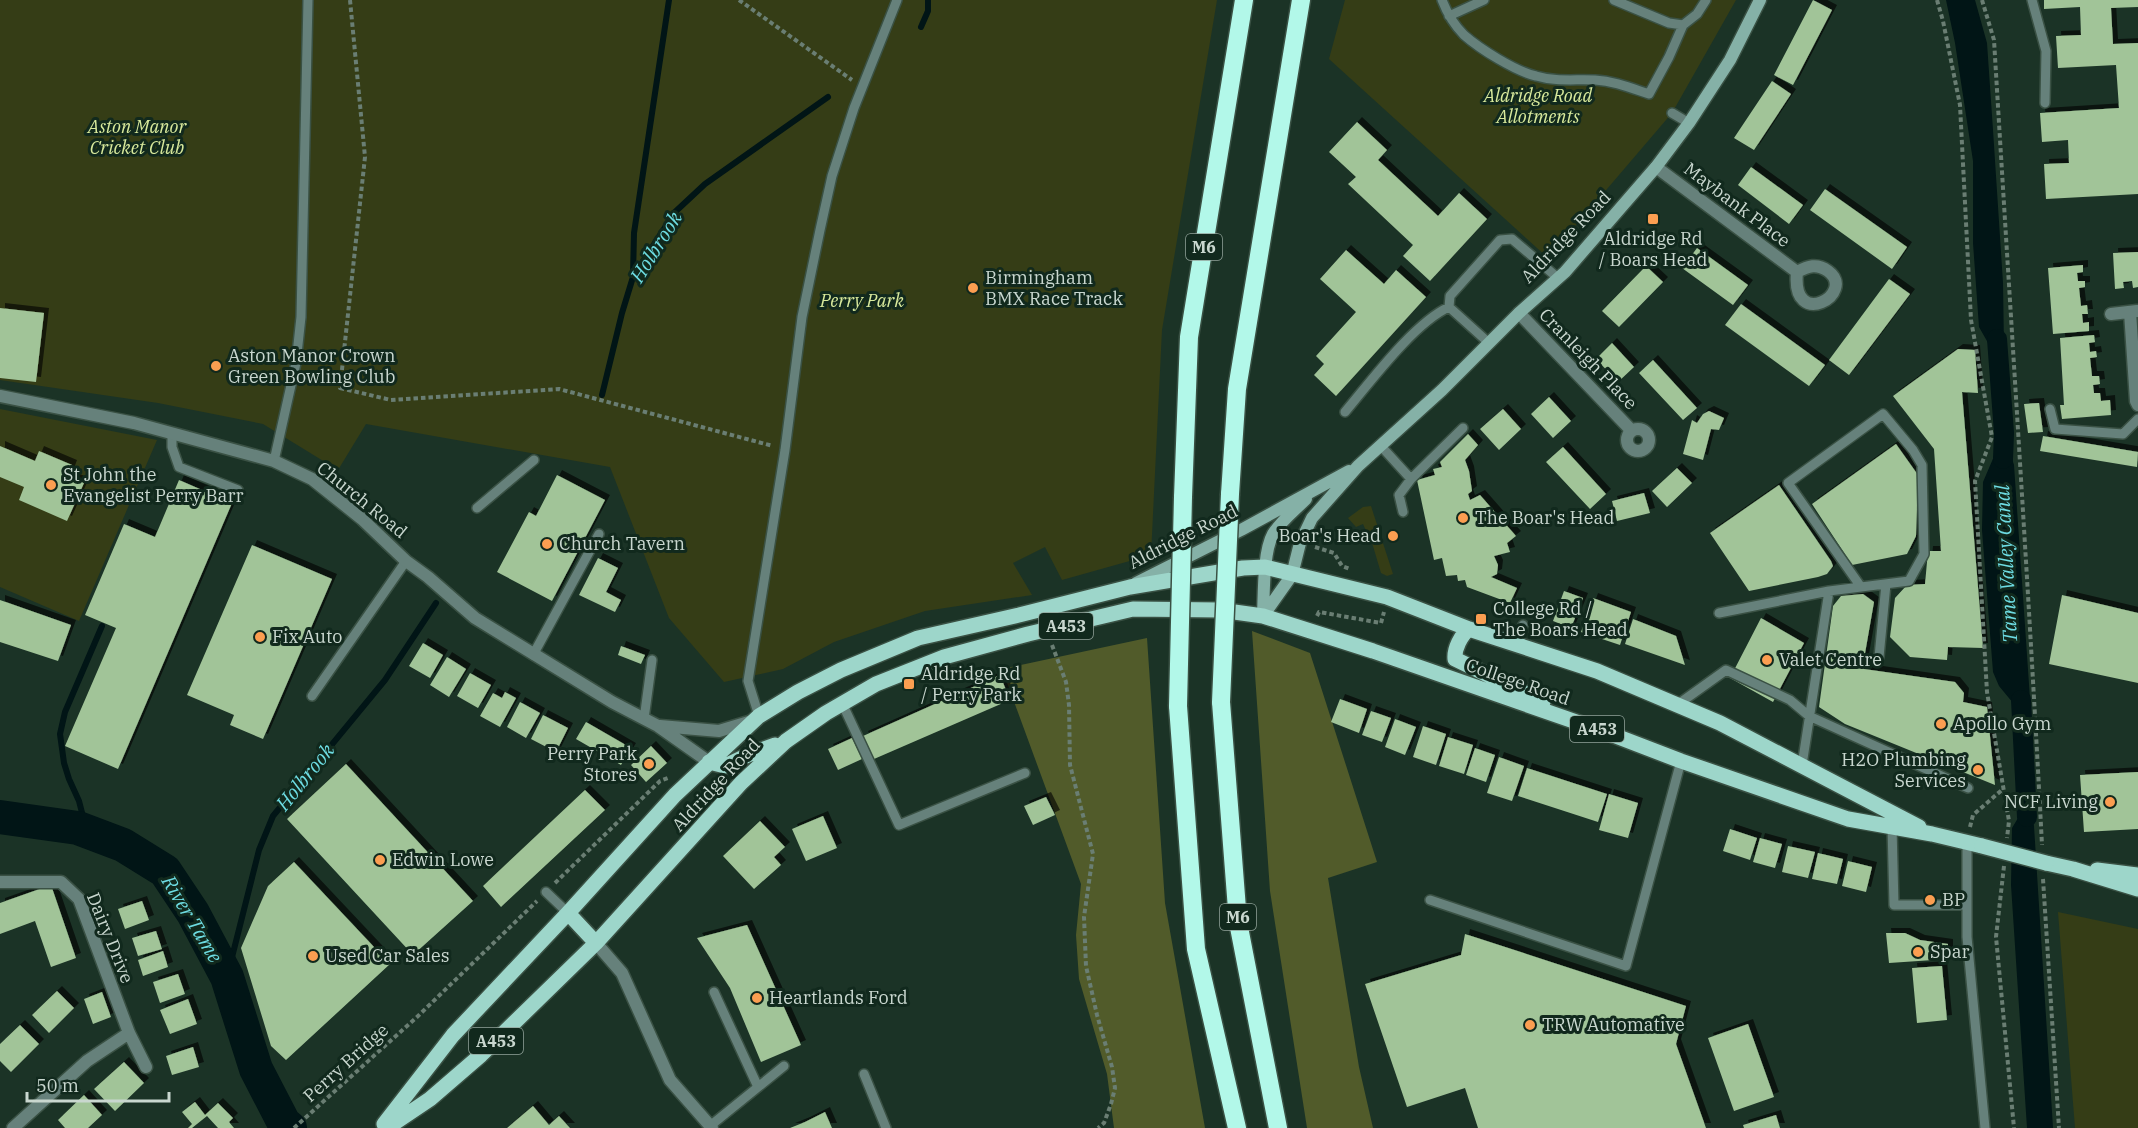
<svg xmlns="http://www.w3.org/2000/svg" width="2138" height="1128" viewBox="0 0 2138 1128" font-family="'IBM Plex Serif',serif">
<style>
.green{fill:#353d16}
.forest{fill:#515b2a}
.water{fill:#011516}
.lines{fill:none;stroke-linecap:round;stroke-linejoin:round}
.stream{stroke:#011516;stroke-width:6}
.canal{stroke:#011516;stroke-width:20}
.river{stroke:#011516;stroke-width:34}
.building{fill:#a1c498;filter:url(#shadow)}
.lane-casing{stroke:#3a5144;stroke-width:12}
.street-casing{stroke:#3a5144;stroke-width:15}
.secondary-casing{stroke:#3a5144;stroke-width:15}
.primary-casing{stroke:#3a5144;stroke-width:18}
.highway-casing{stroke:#3a5144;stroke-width:21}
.path{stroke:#6a7e73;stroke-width:4;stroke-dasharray:4.5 3;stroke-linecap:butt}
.lane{stroke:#66817b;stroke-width:9}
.street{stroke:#66817b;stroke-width:12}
.secondary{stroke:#85b1a7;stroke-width:12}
.primary{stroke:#9dd6ca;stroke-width:15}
.highway{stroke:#b2f8e9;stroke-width:18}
.primary-bridge-casing{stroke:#3a5144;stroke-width:18;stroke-linecap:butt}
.highway-bridge-casing{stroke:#3a5144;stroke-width:21;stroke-linecap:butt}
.primary-bridge{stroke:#9dd6ca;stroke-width:15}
.highway-bridge{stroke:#b2f8e9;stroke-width:18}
.poi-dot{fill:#fb9e51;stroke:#11291d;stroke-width:2}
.labels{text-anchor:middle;stroke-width:6;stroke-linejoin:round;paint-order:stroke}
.shield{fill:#11291d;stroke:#92a39a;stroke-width:1.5}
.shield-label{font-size:16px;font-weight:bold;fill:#c9d7cf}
.park-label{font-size:18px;font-style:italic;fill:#d9ea9c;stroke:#11291d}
.street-label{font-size:18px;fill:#c9d7cf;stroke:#11291d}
.poi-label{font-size:18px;fill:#c9d7cf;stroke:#11291d;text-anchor:start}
.water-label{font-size:20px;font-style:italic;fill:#6ddce2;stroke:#11291d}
</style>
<defs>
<filter id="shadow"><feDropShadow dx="5" dy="-5" stdDeviation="0" flood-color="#0009"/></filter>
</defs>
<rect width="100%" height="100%" fill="#1b3326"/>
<path class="green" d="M0,0h1217l-55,330 -11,225 -89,25 -17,-33 -32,16 19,32 -107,16 -91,31 -51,27 -59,13 -55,-64 -59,-151 -244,-43 -28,46 -75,-46 -105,-21 -158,-23z
M1345,0h391l-64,113 -124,145 -219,-199z
M0,409l157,31 -78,181 -79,-34z
M1371,506l22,68 -6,2 -6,-3 -8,-27 -10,-22 -7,3 -8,-9 15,-11z
M2058,912l80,17v199h-63z"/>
<path class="forest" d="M1252,631l58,22 67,209 -49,16 31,189 14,61h-66l-37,-237z
M1147,638l18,265 40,225h-91l-7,-54 -28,-95 -3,-44 5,-51 -79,-215z"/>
<path class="water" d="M1946,0h29l12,43 6,87 10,153 1,65 -4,16 -21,-37 -6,-84v-82l-18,-118z
M2004,433l10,32 16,234 -6,27 -6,-17 -19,-23 -6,-14 -11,-142 1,-48z
M2027,792l7,34 19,302h-26l-16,-243 1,-57 9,-15z"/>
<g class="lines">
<path class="stream" d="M921,27l7,-16v-11
M633,276l1,-43 35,-233
M602,395l20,-82 11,-36 42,-65 30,-28 123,-87
M87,832l-8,-31 -10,-22 -5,-16 -4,-29 5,-22 37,-86
M227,977l32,-127 14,-34 112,-136 51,-77"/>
<path class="canal" d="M1997,339l7,94 -1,26
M2021,700l6,117"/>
<path class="river" d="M0,817l78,11 45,17 42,26 28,42 34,64 29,92 28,54 6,5"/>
</g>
<path class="building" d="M1813,0l19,10 -39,75 -19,-10z
M2044,0h94v7l-27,1 2,36 25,-1v151l-92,5 -2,-35 25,-1 -1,-23 -26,2 -2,-29 79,-5 -3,-43 -58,3 -2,-32 25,-1 -1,-28 -36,2z
M1772,81l19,13 -37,56 -20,-12z
M1357,122l30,28 -9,10 60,56 21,-23 28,26 -57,62 -27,-25 10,-11 -65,-61 8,-7 -27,-25z
M1751,167l52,38 -14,19 -51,-39z
M1825,189l82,58 -15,22 -82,-59z
M1697,248l51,37 -15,20 -51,-37z
M1346,250l38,34 12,-14 30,27 -90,99 -22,-21 10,-11 -8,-8 40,-44 -36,-33z
M2138,252v35l-5,1 -1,-7 -9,1 1,6 -9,1 -2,-36z
M2083,265v7l-6,1 1,8h7v6l-6,1 2,18 6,-1 1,9h-6l1,9 6,-1v9l-36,3 -5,-66z
M1646,266l17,16 -44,45 -17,-16z
M1889,279l21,15 -61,81 -20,-15z
M1741,304l84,61 -16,21 -84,-61z
M0,308l44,5 -8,69 -36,-4z
M2094,335l1,7 -6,1 1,9 6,-1 1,6 -7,1 2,18h7l1,8 -7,1 1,8h6l1,8 9,-1 1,15 -49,4 -2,-14h4l-4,-67z
M1612,343l22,24 -16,15 -22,-23z
M1958,349l17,1 3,43 -16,-1 21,256 -35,-1 -1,13 -37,-3 -20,-20 5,-39 12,-13 18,-1 3,-33h13l-7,-102 -41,-53z
M1653,360l44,48 -14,12 -44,-47z
M1549,397l22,24 -18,17 -22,-24z
M2039,403l4,29 -15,1 -4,-29z
M1503,409l18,20 -22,21 -19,-21z
M1709,411l15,7 -5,12 -8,-1 -8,31 -20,-6 9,-34 5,3 6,-9z
M1468,434l10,11 -13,15 4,11 3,20 -4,3 2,6 10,-5 36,41 -9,7 3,9 -16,4 4,9 -1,9 -6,3 26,11 -7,15 -43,-16 -2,-7 -7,1 -1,-6 -11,1 -4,-18 -8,2 -17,-80 18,-5 -2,-6 9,-2 -2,-5z
M2043,436l95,16 -1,15 -97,-16z
M1896,444l22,31 -2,61 -9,18 -55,11 -40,-61z
M0,446l35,15 4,-10 33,14 -4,11 16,7 -17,38 -48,-21 5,-13 -24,-10z
M1563,447l43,47 -16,15 -44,-47z
M1677,468l15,15 -25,24 -15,-16z
M557,475l48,25 -53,101 -55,-29 32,-60 7,4z
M179,480l53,23 -114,266 -53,-23 51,-118 -31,-13 39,-91 31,13z
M1779,485l52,76 2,5 -6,8 -9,3 -69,14 -39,-58z
M1644,493l6,20 -33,8 -5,-20z
M252,545l80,34 -69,160 -33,-14 4,-10 -47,-20z
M598,558l20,10 -12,24 15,8 -6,12 -36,-17z
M1564,591l19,7 -12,30 -18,-7z
M1863,594l11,8 -10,57v10l91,13 9,11 -1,9 24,5 8,78 -150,-61 -26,-17 14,-101 8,-10z
M2062,595l76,18v70l-89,-19z
M1593,598l38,14 -11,33 -39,-13z
M0,600l71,25 -13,36 -58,-19z
M1761,618l43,25 -31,59 -43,-24z
M1633,619l43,17 9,29 -60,-21z
M423,643l20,12 -13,23 -21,-12z
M621,646l24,9 -4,9 -23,-9z
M447,657l19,12 -17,28 -19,-12z
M470,673l21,12 -13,23 -21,-12z
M1000,675l10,25 -136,59 -11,-23z
M505,692l11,6 -16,29 -20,-11 13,-23 9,5z
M1340,699l27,10 -8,24 -28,-11z
M520,702l20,11 -14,25 -19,-11z
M1371,711l20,7 -9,24 -20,-7z
M543,715l25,13 -12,24 -25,-13z
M1395,719l21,8 -11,28 -20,-8z
M586,722l45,26 -10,17 -45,-26z
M1423,726l23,8 -10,31 -23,-8z
M1448,737l25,8 -9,29 -25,-8z
M852,738l10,21 -24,11 -10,-21z
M651,746l16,17 -21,19 -15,-17z
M1475,748l20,7 -9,27 -20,-7z
M1499,757l25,9 -12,35 -25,-8z
M346,764l127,137 -60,54 -126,-136z
M1527,768l80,26 -9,28 -80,-26z
M2138,772v57l-54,3 -4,-57z
M585,790l20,20 -104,97 -18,-21z
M1609,794l29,9 -10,35 -29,-8z
M1046,797l9,18 -22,10 -9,-19z
M823,816l14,32 -31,13 -14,-32z
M760,821l25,26 -11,10 7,8 -27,24 -31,-33z
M1730,829l27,9 -7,22 -27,-9z
M1760,838l22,6 -7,24 -22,-6z
M1788,846l27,6 -7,26 -26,-6z
M1818,853l25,6 -6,25 -25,-5z
M1848,861l24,6 -6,25 -24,-6z
M294,862l96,102 -104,96 -15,-14 -30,-98 27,-62z
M51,885l25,73 -25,9 -16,-46 -35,13v-31z
M142,901l7,19 -24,9 -7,-20z
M747,925l54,120 -40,17 -31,-74 -33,-50z
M156,931l6,18 -24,7 -6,-18z
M1886,933h19l15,7 28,4v15l-59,4z
M1465,934l221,72 -10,38 30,84h-228l-13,-40 -58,19 -42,-123 96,-29z
M163,951l5,16 -25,9 -5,-16z
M1942,966l5,54 -30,3 -5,-55z
M178,974l7,20 -25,9 -7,-21z
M57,991l17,17 -25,25 -17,-18z
M102,992l9,25 -18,7 -9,-25z
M188,999l9,25 -27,10 -10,-24z
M1748,1024l26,73 -40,14 -26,-73z
M20,1025l19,19 -28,28 -11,-11v-17z
M193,1047l6,20 -27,8 -6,-19z
M124,1062l20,21 -29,28 -21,-22z
M84,1095l18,20 -14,13h-23l-7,-8z
M195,1102l10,13 13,-12 15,15 -4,4 5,6h-16l-11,-12 -15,12h-4l4,-4 -10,-12z
M533,1106l16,19 10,-9 11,12h-63z
M825,1112l7,16h-42l15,-6z
M1776,1115l4,13h-36l-1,-3z"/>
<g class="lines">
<g class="lane-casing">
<path id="lane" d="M1442,0c5,13 12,25 22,35 16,14 51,36 72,41 20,6 39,3 59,4 19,1 36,8 54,14l20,-37 14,-32 14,-11 9,-14
M1614,0l55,23 14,2
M2032,0l14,51 -1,52
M1449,16l35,-16
M1672,113l17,10
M1489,343l-40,-36 1,-11 50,-56 12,-1 46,39
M2050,409l5,20 68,5 15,-15
M1345,412c26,-31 69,-89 104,-105
M172,433v14l7,20 59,23
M1380,445l31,34 52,-51
M274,461l22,-98 5,-46 7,-317
M477,508l57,-48
M1403,512l-4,-17 12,-16
M1719,613l110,-22
M1515,643l8,-18
M533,655l66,-121
M1879,657l7,-73
M312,696l94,-135
M842,703l57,122 126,-52
M1677,705l49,-35 64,30 19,16 159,72
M759,716l-11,-35 37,-231 17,-133 18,-87 12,-54 22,-68 43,-108
M644,719l8,-59
M1802,765l27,-174 80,-10 15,-27 -2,-89 -9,-15 -30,-36 -95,69 73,104
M1892,827l2,78h73
M1967,842v95l18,191
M546,892l22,21
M1430,900l196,66 55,-205
M714,992l44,95
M864,1074l22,54
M710,1126l74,-60"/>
</g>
<g class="street-casing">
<path id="street" d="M1656,167l141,105c11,-6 20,-9 31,-1 30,22 -37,61 -31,1
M2130,312l6,89 2,4
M1519,313l112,117
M2111,314l26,-3
M0,396l134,27 140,38 38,18 50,40 44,42 22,16 47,41 137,84 46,24 51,36
M1627 440a11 11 0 1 1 22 0a11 11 0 1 1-22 0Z
M660,726l59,5 33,-10
M0,882h61l18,17 50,134 17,34
M596,943l26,30 48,107 42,48
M13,1128l74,-67 42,-28"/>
</g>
<g class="secondary-casing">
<path id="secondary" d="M1136,583l105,-53 108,-59
M1263,615c1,-21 0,-63 10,-81 8,-13 22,-24 33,-35
M1263,616l29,-41 8,-32 12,-25 46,-52 84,-76 77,-77 46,-41 91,-105 33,-44 41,-63 30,-60"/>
</g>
<g class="primary-casing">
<path id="primary" d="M1469,629c-8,6 -15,20 -14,30l88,43
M709,762l16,4 23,-11 27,-10
M2046,863l27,6 65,20
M2097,870l41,5
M568,913l28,30
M384,1124l69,-89 115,-122 107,-118 84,-79 39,-24 43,-22 77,-32 101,-23 111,-28 113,-19 22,-1 122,30 82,32 128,42 123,52 199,104
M387,1128l43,-29 51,-44 115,-112 145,-160 45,-42 40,-28 50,-29 68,-27 84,-23 105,-25 87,1 43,6 110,35 235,82 73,28 167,58 84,15 50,12"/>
</g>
<g class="highway-casing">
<path id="highway" d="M1230,494l7,-105 64,-389
M1183,497l6,-160 55,-337
M1221,702l17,220 40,206
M1178,706l18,243 41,179"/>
</g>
<path class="path" d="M350,0l15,157 -25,231 51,12 168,-11 214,57
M739,0l113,80
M1937,0l6,21 17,84 11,215 21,117 -17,44 12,211 22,129 -2,17
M1982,0l12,40c16,268 34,536 48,805
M1315,547l19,6 8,13 8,3
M1317,616l2,-4 62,11 3,-11
M1052,645l14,37 3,23 1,60 23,89 -9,63 2,49 11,49 15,52 3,21 -4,16 -7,19 -6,5
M1970,827l3,-12 30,-26
M2004,866l-8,71 18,191
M2043,879l16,249
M555,883l105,-102 8,-3
M294,1128l124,-112 119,-115"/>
<use href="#lane" class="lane"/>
<use href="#street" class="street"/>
<use href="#secondary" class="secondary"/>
<use href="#primary" class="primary"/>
<use href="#highway" class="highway"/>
<g class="primary-bridge-casing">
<path id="primary-bridge" d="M1982,846l64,17"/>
</g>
<g class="highway-bridge-casing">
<path id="highway-bridge" d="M1221,702l9,-208
M1178,706l5,-209"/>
</g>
<use href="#primary-bridge" class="primary-bridge"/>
<use href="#highway-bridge" class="highway-bridge"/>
</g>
<g class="poi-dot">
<rect x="1647" y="213" width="12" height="12" rx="3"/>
<circle cx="973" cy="288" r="6"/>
<circle cx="216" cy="366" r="6"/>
<circle cx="51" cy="485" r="6"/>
<circle cx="1463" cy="518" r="6"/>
<circle cx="1393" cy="536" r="6"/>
<circle cx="547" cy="544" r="6"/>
<rect x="1475" y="613" width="12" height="12" rx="3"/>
<circle cx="260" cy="637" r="6"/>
<circle cx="1767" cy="660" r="6"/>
<rect x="903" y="678" width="12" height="12" rx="3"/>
<circle cx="1941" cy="724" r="6"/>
<circle cx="649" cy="764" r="6"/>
<circle cx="1978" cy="770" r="6"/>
<circle cx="2110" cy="802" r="6"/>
<circle cx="380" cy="860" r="6"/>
<circle cx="1930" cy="900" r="6"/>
<circle cx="1918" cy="952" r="6"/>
<circle cx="313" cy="956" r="6"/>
<circle cx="757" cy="998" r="6"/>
<circle cx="1530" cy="1025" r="6"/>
</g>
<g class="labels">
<g class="shield">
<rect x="1186" y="234" width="36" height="26" rx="4.5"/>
<rect x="1039" y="613" width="54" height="26" rx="4.5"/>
<rect x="1570" y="716" width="54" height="26" rx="4.5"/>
<rect x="1220" y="904" width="36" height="26" rx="4.5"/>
<rect x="469" y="1028" width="54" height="26" rx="4.5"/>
</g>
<g class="shield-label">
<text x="1204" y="253">M6</text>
<text x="1066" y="632">A453</text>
<text x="1597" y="735">A453</text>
<text x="1238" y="923">M6</text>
<text x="496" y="1047">A453</text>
</g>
<g class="park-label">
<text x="1538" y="102">Aldridge Road<tspan x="1538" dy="21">Allotments</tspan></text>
<text x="137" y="133">Aston Manor<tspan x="137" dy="21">Cricket Club</tspan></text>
<text x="862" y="307">Perry Park</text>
</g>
<g class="street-label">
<text transform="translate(1737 205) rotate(37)" y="6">Maybank Place</text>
<text transform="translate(1566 237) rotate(-46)" y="6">Aldridge Road</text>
<text transform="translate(1588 359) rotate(46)" y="6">Cranleigh Place</text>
<text transform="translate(362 500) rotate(39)" y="6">Church Road</text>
<text transform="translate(1183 537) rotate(-27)" y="6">Aldridge Road</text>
<text transform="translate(1518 682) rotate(19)" y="6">College Road</text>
<text transform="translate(716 785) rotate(-47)" y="6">Aldridge Road</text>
<text transform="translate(110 938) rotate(68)" y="6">Dairy Drive</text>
<text transform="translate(346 1063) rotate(-42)" y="6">Perry Bridge</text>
</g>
<g class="poi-label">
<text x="1653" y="245" text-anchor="middle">Aldridge Rd<tspan x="1653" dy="21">/ Boars Head</tspan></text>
<text x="985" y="284">Birmingham<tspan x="985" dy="21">BMX Race Track</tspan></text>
<text x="228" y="362">Aston Manor Crown<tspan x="228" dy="21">Green Bowling Club</tspan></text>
<text x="63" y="481">St John the<tspan x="63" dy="21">Evangelist Perry Barr</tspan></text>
<text x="1475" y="524">The Boar's Head</text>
<text x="1381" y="542" text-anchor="end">Boar's Head</text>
<text x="559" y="550">Church Tavern</text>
<text x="1493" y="615">College Rd /<tspan x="1493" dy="21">The Boars Head</tspan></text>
<text x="272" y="643">Fix Auto</text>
<text x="1779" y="666">Valet Centre</text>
<text x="921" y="680">Aldridge Rd<tspan x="921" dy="21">/ Perry Park</tspan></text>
<text x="1953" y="730">Apollo Gym</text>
<text x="637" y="760" text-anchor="end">Perry Park<tspan x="637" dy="21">Stores</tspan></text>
<text x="1966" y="766" text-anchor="end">H2O Plumbing<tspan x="1966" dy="21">Services</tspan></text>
<text x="2098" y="808" text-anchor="end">NCF Living</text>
<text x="392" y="866">Edwin Lowe</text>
<text x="1942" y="906">BP</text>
<text x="1930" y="958">Spar</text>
<text x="325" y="962">Used Car Sales</text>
<text x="769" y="1004">Heartlands Ford</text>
<text x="1542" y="1031">TRW Automative</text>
</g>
<g class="water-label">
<text transform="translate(656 247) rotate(-58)" y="7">Holbrook</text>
<text transform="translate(2006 564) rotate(-93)" y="7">Tame Valley Canal</text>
<text transform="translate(305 777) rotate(-51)" y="7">Holbrook</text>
<text transform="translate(192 919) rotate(59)" y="7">River Tame</text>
</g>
</g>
<path d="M27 1092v9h142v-9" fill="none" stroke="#c9d7cf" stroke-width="3"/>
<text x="36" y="1092" font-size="18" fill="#c9d7cf" stroke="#11291d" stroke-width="4.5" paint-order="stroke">50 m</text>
</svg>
